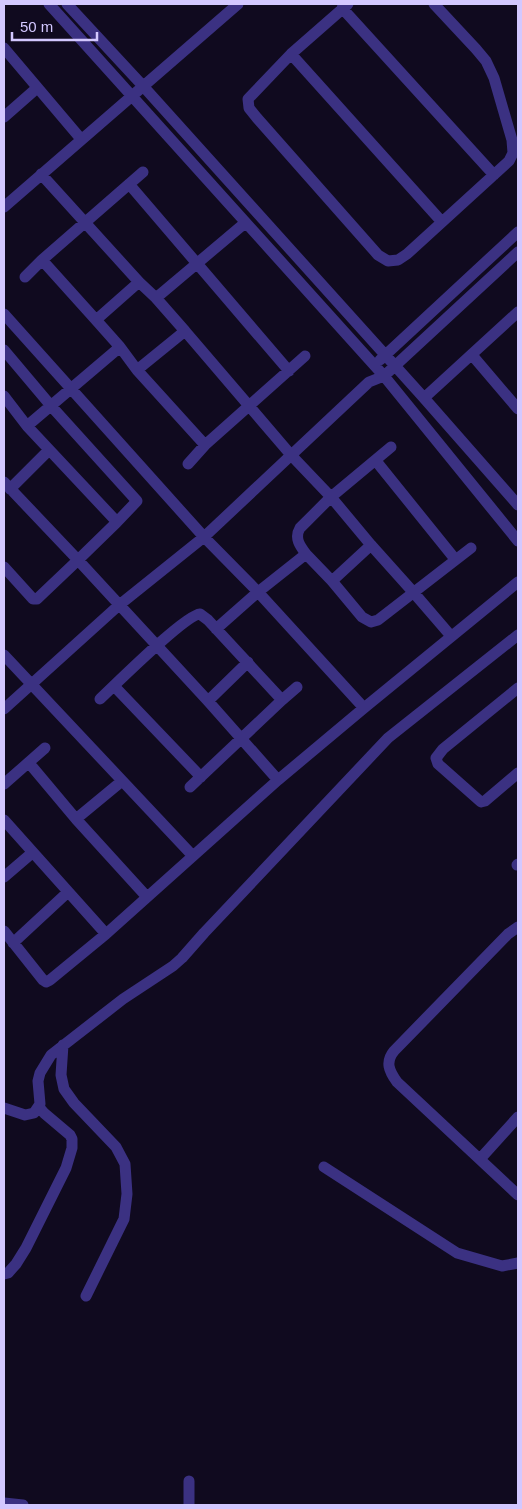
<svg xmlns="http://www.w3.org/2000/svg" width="522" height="1509" viewBox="0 0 522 1509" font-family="Helvetica,sans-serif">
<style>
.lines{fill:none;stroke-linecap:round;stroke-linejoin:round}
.minor{stroke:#3b3182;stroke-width:11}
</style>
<rect width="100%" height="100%" fill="#100a1f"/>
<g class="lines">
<path class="minor" d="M49,4l335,372 134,165
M67,4l76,82 281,312
M348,4l-57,50 -43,45 1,9 8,10 121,137 10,6 10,-1 9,-6 102,-93 4,-8 -1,-13 -18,-62 -8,-17 -10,-12 -42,-45
M342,8l152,167
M4,48l77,91
M291,54l151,168
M4,117l33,-29
M41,174l98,108
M129,184l160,187
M4,207l234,-203
M25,277l17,-17
M518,312l-94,86 94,107
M4,314l200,223 54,55 106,116
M96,320l-54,-60 101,-88
M185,331l106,124 40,42 40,48 43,48 37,43
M120,347l17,23 48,-39 -29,-33
M4,350l48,57 85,94 -20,21
M472,355l46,54
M380,360l138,-128
M137,370l68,75 100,-89
M4,396l23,30 93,-79 -24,-27 43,-38 17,16 89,-75
M376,461l79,98
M188,464l17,-19
M4,482l74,78 39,-38 -90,-96
M10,489l39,-39
M306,554l26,27 30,36 9,5 7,-2 93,-72
M4,567l29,32h4l41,-39 130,141 70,79
M332,581l39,-36
M216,629l42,-37 48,-38c-6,-8 -12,-16 -6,-26l31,-31 60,-50
M4,655l188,200
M114,686l87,91
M518,688l-75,61 -7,9 2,6 43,38 4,-1 33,-28
M100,699c15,-14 85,-84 100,-85l8,6 74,80 -92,87
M282,700l15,-13
M208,701l40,-39
M4,709l114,-103 86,-69 165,-155 15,-6 134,-124
M29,763l47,56 71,78
M4,784l41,-36
M76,819l46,-38
M4,820l102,114
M517,865l1,-1
M4,877l28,-24
M518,927l-10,7 -114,117c-9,11 -5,20 3,31l121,113
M4,931l39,49 3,2 4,-2 56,-46 172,-154 86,-72 154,-126
M13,943l55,-51
M63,1045l-2,30 3,14 10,14 42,44 9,17 2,30 -3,25 -38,77
M4,1108l21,7 9,-2 6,-9 -2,-23 2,-8 11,-18 72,-56 50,-33 9,-8 22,-25 184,-195 130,-103
M480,1159l38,-42
M324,1167l133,86 45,13 16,-3
M4,1274l4,-1 8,-9 10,-16 40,-80 6,-20v-9l-2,-4 -26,-22 -5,-6
M189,1481v24
M4,1503l19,2"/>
</g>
<rect width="522" height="1509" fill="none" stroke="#d3c8ff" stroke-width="10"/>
<path d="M12 32v8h85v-8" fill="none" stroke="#d3c8ff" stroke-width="2.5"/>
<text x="20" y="32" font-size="15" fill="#d3c8ff" stroke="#100a1f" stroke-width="4" paint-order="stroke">50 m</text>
</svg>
